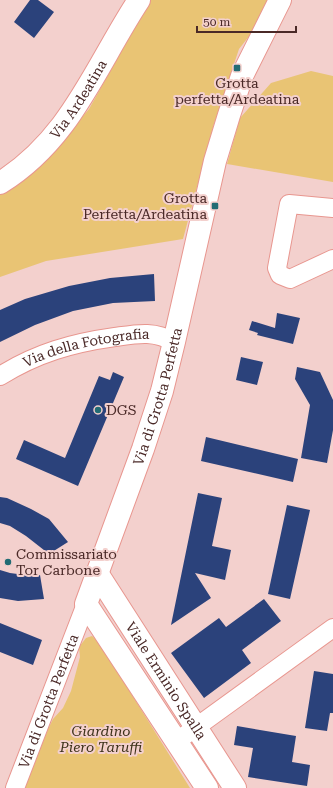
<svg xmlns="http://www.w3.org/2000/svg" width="333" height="788" viewBox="0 0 333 788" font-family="'Roboto Serif',serif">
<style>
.green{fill:#e9c474}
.building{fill:#2b427b}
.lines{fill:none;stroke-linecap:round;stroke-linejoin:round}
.minor-casing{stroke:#e8968f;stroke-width:20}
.major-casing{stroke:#e8968f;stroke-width:24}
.minor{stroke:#fff;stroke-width:18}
.major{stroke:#fff;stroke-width:22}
.poi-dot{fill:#226c74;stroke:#f3d0cd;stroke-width:1.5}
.labels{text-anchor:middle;stroke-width:4;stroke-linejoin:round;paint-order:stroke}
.poi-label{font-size:14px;fill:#4a2927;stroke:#f3d0cd;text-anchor:start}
.street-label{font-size:14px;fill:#4a2927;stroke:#f3d0cd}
.park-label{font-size:14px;font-style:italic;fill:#3b3018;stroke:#f3d0cd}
</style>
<rect width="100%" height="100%" fill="#f3d0cd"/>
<path class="green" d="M150,0h120l-16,30 -15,19 -25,75 -31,115 -137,22 -46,16v-84l48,-36 41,-48z
M311,71l22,5v106l-106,-18 13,-46 31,-35z
M92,636l7,6 91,146h-165l23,-59 5,-10 10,-11 8,-17 9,-34 -1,-10 7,-9z"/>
<path class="building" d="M30,0h8l16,12 -20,26 -20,-16z
M154,274l1,27 -42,2 -40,8 -38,14 -35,17v-32l25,-11 44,-13 41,-8z
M277,313l23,5 -7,26 -36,-9 1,-2 -9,-3 3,-9 23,7z
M241,357l22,5 -6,23 -21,-5z
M297,367l23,5 13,28v30l-6,33 -26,-5 9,-53 -15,-26z
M113,372l11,5 -46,109 -62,-27 8,-19 41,18 34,-82 11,4z
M206,437l92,22 -5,23 -92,-21z
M198,493l24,5 -10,48 19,4 -6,30 -30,-7 16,25 -40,27z
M0,497l7,1 24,11 18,10 19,23 -19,12 -23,-18 -16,-10 -10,-3z
M287,505l23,5 -20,89 -22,-5z
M0,570l10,3 15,2h15l4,24 -26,2 -18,-3z
M264,599l17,22 -39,29 9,13 -47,35 -33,-45 48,-35 7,9z
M0,623l42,17 -9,25 -33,-13z
M314,671l19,3v39h-3l-3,18 -22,-3z
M237,726l59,10 -4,26 18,3 -3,21 -59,-9 5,-29 -19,-3z"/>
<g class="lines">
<g class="minor-casing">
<g id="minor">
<path d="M333,208l-44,-4 -12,64 3,7 10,4 43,-20"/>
<path id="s1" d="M0,376c37,-23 72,-33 115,-39 21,-3 39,-7 59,5"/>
<path d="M177,741l156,-113"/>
<path id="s2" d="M15,788l71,-184"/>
</g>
</g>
<g class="major-casing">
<g id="major">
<path id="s3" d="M0,183c71,-44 95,-116 139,-183"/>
<path id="s4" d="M97,573l138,215"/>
<path id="s5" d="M207,788l-121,-184 57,-155 19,-58 12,-49 41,-181 14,-46 13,-39 38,-76"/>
</g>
</g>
<use href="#minor" class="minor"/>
<use href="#major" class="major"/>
</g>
<g class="poi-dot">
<rect x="233" y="64" width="8" height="8" rx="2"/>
<rect x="211" y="202" width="8" height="8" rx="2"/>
<circle cx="98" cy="410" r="4"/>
<circle cx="8" cy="562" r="4"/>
</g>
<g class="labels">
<g class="poi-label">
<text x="237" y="88" text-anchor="middle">Grotta<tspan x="237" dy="16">perfetta/Ardeatina</tspan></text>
<text x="207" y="203" text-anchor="end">Grotta<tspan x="207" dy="16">Perfetta/Ardeatina</tspan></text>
<text x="106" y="415">DGS</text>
<text x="16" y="559">Commissariato<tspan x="16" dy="16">Tor Carbone</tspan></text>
</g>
<g class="street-label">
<text dy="5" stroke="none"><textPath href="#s3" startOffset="116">Via Ardeatina</textPath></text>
<text dy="5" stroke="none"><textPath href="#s1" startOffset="92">Via della Fotografia</textPath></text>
<text dy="5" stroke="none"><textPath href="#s5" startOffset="440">Via di Grotta Perfetta</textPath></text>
<text dy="5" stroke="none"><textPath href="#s4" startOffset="128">Viale Erminio Spalla</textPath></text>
<text dy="5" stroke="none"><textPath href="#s2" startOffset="93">Via di Grotta Perfetta</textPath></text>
</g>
<g class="park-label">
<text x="101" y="736">Giardino<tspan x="101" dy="16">Piero Taruffi</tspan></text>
</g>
</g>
<path d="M197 26v6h99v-6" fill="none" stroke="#4a2927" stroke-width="2"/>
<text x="203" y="26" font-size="12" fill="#4a2927" stroke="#f3d0cd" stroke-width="3" paint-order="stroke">50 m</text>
</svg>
